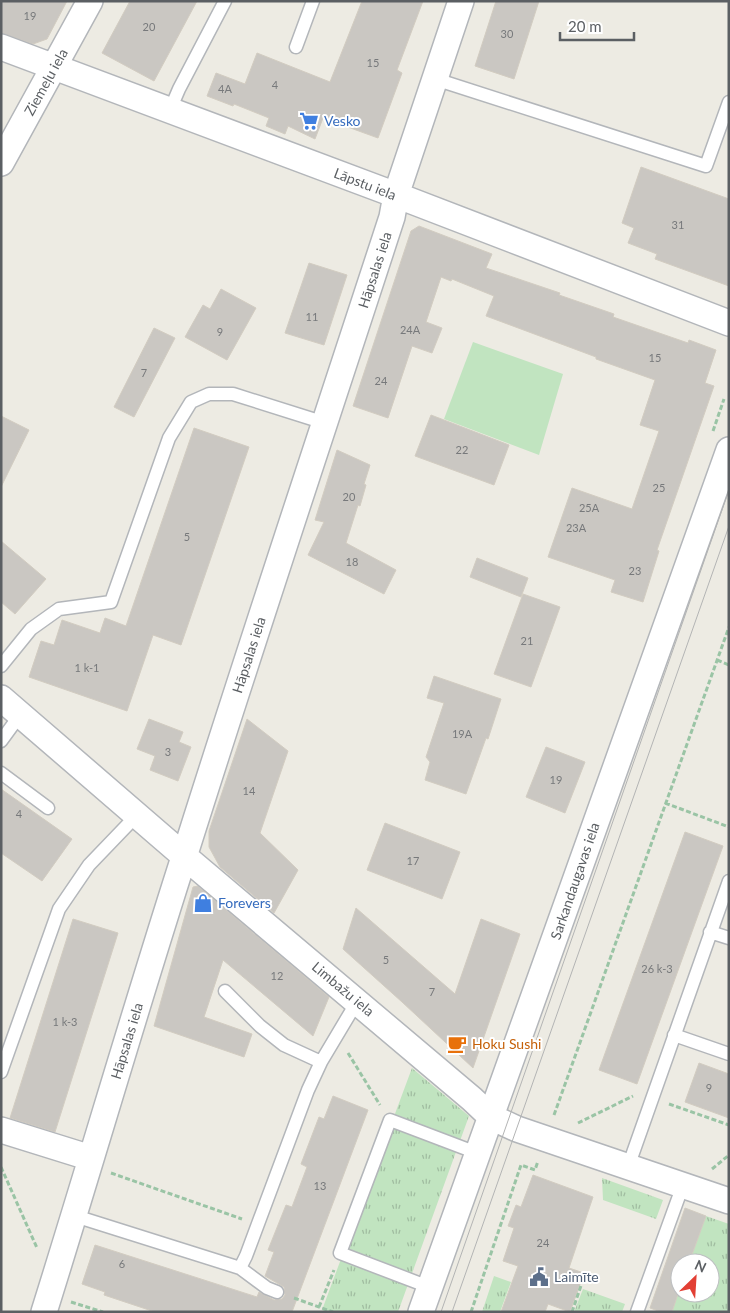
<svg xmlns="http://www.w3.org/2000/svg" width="730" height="1313" viewBox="0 0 730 1313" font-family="Lato,sans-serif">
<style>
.grass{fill:url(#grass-tufts)}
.garden{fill:#c1e4c0}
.building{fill:#cac7c2;stroke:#d2ccc1}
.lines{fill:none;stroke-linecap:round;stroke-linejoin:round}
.service-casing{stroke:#b3b6ba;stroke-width:15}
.minor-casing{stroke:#b3b6ba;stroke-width:28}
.path{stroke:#9ac4a5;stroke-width:3;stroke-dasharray:5 2.5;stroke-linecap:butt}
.service{stroke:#fff;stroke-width:12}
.minor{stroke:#fff;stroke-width:25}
.tram{stroke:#b3b4b4;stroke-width:1}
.labels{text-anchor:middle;stroke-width:4;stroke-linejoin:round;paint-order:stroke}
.number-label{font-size:11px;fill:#77797b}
.street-label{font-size:14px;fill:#5b5f63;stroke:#fff}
.shop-label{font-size:14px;fill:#366cbe;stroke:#fff;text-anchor:start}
.food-label{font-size:14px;fill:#c56008;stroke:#fff;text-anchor:start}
.service-label{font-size:14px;fill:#4e5e75;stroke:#fff;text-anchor:start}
</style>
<defs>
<pattern id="grass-tufts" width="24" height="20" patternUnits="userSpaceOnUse" patternTransform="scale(1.25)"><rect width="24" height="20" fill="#c1e4c0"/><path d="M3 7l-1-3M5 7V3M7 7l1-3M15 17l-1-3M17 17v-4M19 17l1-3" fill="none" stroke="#a0bca0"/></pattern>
</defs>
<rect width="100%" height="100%" fill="#edebe3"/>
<path class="grass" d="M412,1068l57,48 -71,196h-72l-4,-2z
M602,1178l61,22 -7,19 -53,-19z
M706,1216l23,8v88h-57l8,-24v5h30v-30h-21z
M494,1276l17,6 -11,30h-18z
M583,1289l42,15 -3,8h-48z"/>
<path class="garden" d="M473,342l90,32 -24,81 -95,-36z"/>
<path class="building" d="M1,1h66l-20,38 -14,5 -32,-11z
M130,1h67l-43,80 -52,-28z
M362,1h61l-26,69 5,3 -24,65 -55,-20 -8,21 -27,-13 -3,8 -19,-8 3,-8 -35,-14 -1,2 -26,-10 9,-23 29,11 12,-31 73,29z
M496,1h43l-25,78 -39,-13z
M641,167l88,32v87l-74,-27 2,-5 -29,-11 6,-15 -12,-5z
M419,226l73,28 -6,14 74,25 -1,2 55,19 -1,3 75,26 1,-3 27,10 -11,33 9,3 -57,164 2,1 -16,51 -32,-10 4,-12 -67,-23 24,-69 60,21 27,-78 -19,-6 15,-45 -59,-21v-2l-110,-41 8,-20 -42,-17 -1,2 -10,-4 -15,45 16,6 -10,25 -20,-7 -24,72 -35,-12 58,-175z
M309,263l38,12 -23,70 -39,-12z
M221,289l35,19 -29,52 -42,-23 18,-32 7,4z
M154,328l21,10 -41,79 -20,-10z
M431,415l78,30 -15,40 -79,-29z
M1,416l28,14 -28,57z
M194,428l55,19 -68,198 -28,-10 -26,76 -98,-34 12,-36 13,4 8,-25 38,13 5,-15 21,8z
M337,450l33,15 -6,19 2,1 -6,21 -2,-1 -12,38 50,27 -12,24 -76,-39 16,-33 -9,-2z
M1,541l45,38 -31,35 -14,-12z
M477,558l51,20 -7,19 -51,-20z
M523,594l37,13 -29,80 -37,-13z
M434,676l67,23 -13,40 -2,-1 -20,56 -41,-14 5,-18 -4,-5 18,-54 -17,-5z
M149,719l34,13 -4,10 12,5 -13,34 -28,-11 5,-14 -18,-7z
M247,719l41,32 -28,82 38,37 -24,43 -54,-46 -11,-20v-16z
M546,747l39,15 -20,51 -39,-16z
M1,789l71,50 -30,42 -41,-28z
M385,823l75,29 -18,47 -75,-29z
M685,832l38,14 -86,238 -38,-14z
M198,886l131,111 -16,39 -90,-76 -19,57 48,17 -8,23 -90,-31 39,-139z
M356,908l99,86 26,-75 39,15 -47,134 -71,-66 -59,-53z
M73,919l45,14 -63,199 -45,-14z
M699,1063l30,11v44l-44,-16z
M333,1096l35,14 -76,202h-137l-51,-17 1,-3 -23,-8 13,-39 162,52 2,-5 15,8 8,-1 3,-4 -1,-8 -19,-11 9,-24 -6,-2 18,-45 6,2 15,-40 -6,-3 18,-47 5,2z
M533,1175l60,22 -24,71 15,5 -14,39 -22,-8 -3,8h-44l17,-46 -15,-5 11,-33 -6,-2 8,-21 5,2z
M685,1208l21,8 -17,47h-9v25l-8,24h-11l-11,-4z"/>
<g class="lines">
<g class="service-casing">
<path id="service" d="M296,47l17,-46
M435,79l271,87 23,-64
M170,110l9,-21 46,-88
M1,666l30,-37 28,-20 52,-7 58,-164 22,-36 18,-8h24l92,29
M1,741l19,-26
M1,773l47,35
M710,932l19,6
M225,991l35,35 24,19 37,17
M674,1035l55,19
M1,1072l58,-163 30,-44 48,-50
M628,1167l101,-286
M75,1216l165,52 27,20 10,4
M240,1268l6,-12 62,-166 13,-28 31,-52
M429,1287l-89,-34 50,-133 87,33
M637,1312l46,-127"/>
</g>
<g class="minor-casing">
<path id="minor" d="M1,47l395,148 333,128
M1,163l89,-162
M1,698l183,158 288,243 19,18 26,12 212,72
M1,1130l90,28
M44,1312c48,-153 92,-306 141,-458 67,-213 138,-425 207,-637l4,-22 65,-194
M421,1312l308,-862"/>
</g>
<path class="path" d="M713,431l11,-32
M717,660l12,5
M665,803l64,24
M348,1053l32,52
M669,1104l60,21
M554,1115l175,-488
M578,1123l55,-27
M1,1167l36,81
M712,1169l17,-14
M111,1173l131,46
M294,1298l39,14
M71,1302l32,10
M319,1307l15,-37
M471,1312l50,-147 14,5 3,-9
M572,1312l13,-38"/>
<use href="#service" class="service"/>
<use href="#minor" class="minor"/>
<path class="tram" d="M441,1312l288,-822
M452,1312l277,-786"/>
</g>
<defs>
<g id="supermarket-bare" transform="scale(1.5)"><path d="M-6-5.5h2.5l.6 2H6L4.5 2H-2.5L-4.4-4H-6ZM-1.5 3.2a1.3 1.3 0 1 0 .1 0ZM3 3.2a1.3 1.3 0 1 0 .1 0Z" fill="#3f7fe0" stroke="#fff" stroke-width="2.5" paint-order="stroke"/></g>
<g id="shop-bare" transform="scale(1.5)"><path d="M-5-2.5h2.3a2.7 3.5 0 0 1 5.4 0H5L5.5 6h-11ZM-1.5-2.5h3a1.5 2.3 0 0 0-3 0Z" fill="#3f7fe0" stroke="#fff" stroke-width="2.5" paint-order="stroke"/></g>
<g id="cafe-bare" transform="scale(1.5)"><path d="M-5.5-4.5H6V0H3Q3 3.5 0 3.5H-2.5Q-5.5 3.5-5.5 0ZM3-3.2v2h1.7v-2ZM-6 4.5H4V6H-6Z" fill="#e8710a" stroke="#fff" stroke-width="2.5" paint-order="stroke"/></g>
<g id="civic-bare" transform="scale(1.5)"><path d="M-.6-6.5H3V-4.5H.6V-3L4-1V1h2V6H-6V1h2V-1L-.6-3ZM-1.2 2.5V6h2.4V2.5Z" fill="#5c6f8a" stroke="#fff" stroke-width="2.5" paint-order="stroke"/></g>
</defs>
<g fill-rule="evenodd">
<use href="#supermarket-bare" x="309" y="121"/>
<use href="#shop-bare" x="203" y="903"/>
<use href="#cafe-bare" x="457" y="1044"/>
<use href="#civic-bare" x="539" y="1277"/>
</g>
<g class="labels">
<g class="number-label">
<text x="30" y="20">19</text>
<text x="149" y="31">20</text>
<text x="507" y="38">30</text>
<text x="373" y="67">15</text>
<text x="275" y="89">4</text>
<text x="225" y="93">4A</text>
<text x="678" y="229">31</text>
<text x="312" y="321">11</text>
<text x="410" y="334">24A</text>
<text x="220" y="336">9</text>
<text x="655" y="362">15</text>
<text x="144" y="377">7</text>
<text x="381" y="385">24</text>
<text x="462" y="454">22</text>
<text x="659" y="492">25</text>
<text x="349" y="501">20</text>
<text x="589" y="512">25A</text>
<text x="576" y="532">23A</text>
<text x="187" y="541">5</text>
<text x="352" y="566">18</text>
<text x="635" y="575">23</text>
<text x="527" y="645">21</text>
<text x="87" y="672">1 k-1</text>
<text x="462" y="738">19A</text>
<text x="168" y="756">3</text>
<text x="556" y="784">19</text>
<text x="249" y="795">14</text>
<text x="19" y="818">4</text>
<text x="413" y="865">17</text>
<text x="386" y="964">5</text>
<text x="657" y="973">26 k-3</text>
<text x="277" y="980">12</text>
<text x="432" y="996">7</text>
<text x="65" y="1026">1 k-3</text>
<text x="709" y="1092">9</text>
<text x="320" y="1190">13</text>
<text x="543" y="1247">24</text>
<text x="122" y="1268">6</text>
</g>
<g class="street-label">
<text transform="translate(46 82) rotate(-61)" y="5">Ziemeļu iela</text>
<text transform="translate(365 184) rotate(21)" y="5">Lāpstu iela</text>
<text transform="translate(375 270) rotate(-72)" y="5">Hāpsalas iela</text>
<text transform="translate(249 655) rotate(-72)" y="5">Hāpsalas iela</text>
<text transform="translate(575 881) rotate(-71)" y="5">Sarkandaugavas iela</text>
<text transform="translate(343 989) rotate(40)" y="5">Limbažu iela</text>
<text transform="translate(127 1041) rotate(-73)" y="5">Hāpsalas iela</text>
</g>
<g class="shop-label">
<text x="324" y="126">Vesko</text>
<text x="218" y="908">Forevers</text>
</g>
<g class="food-label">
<text x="472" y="1049">Hoku Sushi</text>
</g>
<g class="service-label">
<text x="554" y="1282">Laimīte</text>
</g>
</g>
<rect width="730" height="1313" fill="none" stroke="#5b5f63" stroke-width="5"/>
<g transform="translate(695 1278) rotate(25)"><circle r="24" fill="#ffffff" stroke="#bdbfc1"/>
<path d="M0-4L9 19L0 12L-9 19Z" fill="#e23f34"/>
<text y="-8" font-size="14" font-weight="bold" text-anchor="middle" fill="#5b5f63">N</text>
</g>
<path d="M560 32v8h74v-8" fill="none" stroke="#5b5f63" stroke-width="2.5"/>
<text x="568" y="32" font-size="15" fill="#5b5f63" stroke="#ffffff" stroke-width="4" paint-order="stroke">20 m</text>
</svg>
